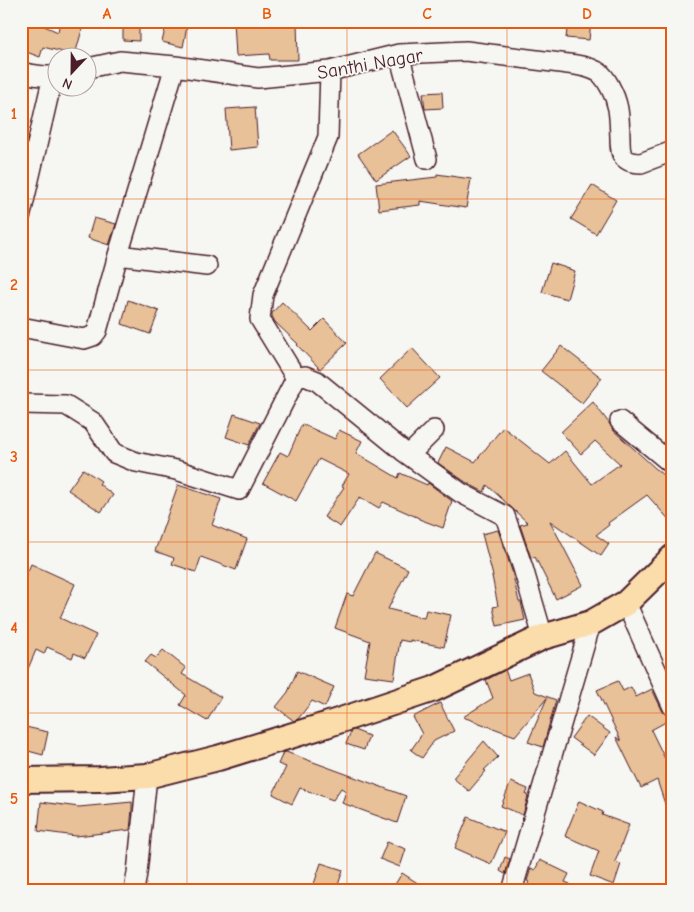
<svg xmlns="http://www.w3.org/2000/svg" width="694" height="912" viewBox="0 0 694 912" font-family="'Comic Neue',sans-serif">
<style>
.building{fill:#e8c198;stroke:#4a1f2b}
.lines{fill:none;stroke-linecap:round;stroke-linejoin:round}
.minor-casing{stroke:#4a1f2b;stroke-width:22}
.major-casing{stroke:#4a1f2b;stroke-width:28}
.minor{stroke:#f6f6f2;stroke-width:19}
.major{stroke:#faddab;stroke-width:24}
.grid{fill:none;stroke:#e8590c;stroke-width:1;stroke-opacity:0.55}
.labels{text-anchor:middle;stroke-width:4;stroke-linejoin:round;paint-order:stroke}
.street-label{font-size:19px;fill:#4a1f2b;stroke:#f6f6f2}
.neatline{fill:none;stroke:#e8590c;stroke-width:2}
.grid-label{font-size:16px;text-anchor:middle;font-weight:bold;fill:#e8590c}
</style>
<rect width="100%" height="100%" fill="#f6f6f2"/>
<filter id="ink" filterUnits="userSpaceOnUse"><feTurbulence type="fractalNoise" baseFrequency=".02" numOctaves="2"/><feDisplacementMap in="SourceGraphic" scale="10" xChannelSelector="R" yChannelSelector="G"/><feConvolveMatrix kernelMatrix="1 2 1 2 8 2 1 2 1" color-interpolation-filters="sRGB"/></filter>
<g filter="url(#ink)">
<path class="building" d="M21,21h12l25,11 2,-11 23,5 -8,29 -32,-8 -3,10 -19,-7z
M167,21h21l-5,26 -21,-5z
M234,21h63l1,39h-28l-1,-6 -33,2z
M568,21h23l-2,19 -23,-2z
M123,22h16v19l-16,-1z
M442,92l1,16 -18,1 -2,-16z
M255,107l3,40 -29,3 -3,-41z
M392,130l19,26 -35,24 -18,-26z
M437,174l34,5 -5,29 -46,-7v4l-41,5 -3,-26 61,-7z
M592,185l24,15 -20,34 -25,-15z
M94,218l22,6 -7,21 -21,-7z
M551,263l24,8 -8,28 -25,-7z
M128,300l31,11 -9,23 -28,-10z
M282,302l30,29 12,-12 23,24 -27,26 -23,-24 1,-1 -23,-22 -3,-6v-3z
M561,346l41,32 -20,25 -41,-32z
M412,348l28,30 -33,30 -27,-29z
M593,402l16,21 4,7 52,47 2,-3 6,2v48l-26,-29 -39,28 1,2 -13,10 13,9 -8,12 -51,-35 33,64 -27,14 -21,-42 -4,1 -11,-33 8,-2 -41,-38 -3,7 -17,-9 -29,-20 8,-16 29,15 28,-35 47,37 15,-13 27,33 28,-20 -25,-23 -14,13 -20,-22z
M234,414l26,9 -11,22 -23,-8z
M302,424l33,15 4,-9 23,11 -6,12 42,25 2,-5 27,12 1,-2 24,18 -9,27 -24,-9v-1l-36,-16 -4,6 -19,-11 -20,30 -16,-10 20,-30 -2,-1 7,-12 -30,-15 -23,42 -33,-18 17,-31 8,4z
M83,469l18,12 -2,3 14,11 -12,17 -33,-22z
M178,485l43,14 -9,26 35,14 -11,31 -35,-13 -5,15 -24,-8 2,-6 -19,-7z
M498,530l14,41 7,31h2l4,18 -28,6 -4,-19 5,-1 -6,-30h1l-11,-42z
M375,553l33,16 -20,40 36,9 2,-8 25,5 -7,32 -34,-7v2l-10,-2 -6,39 -30,-4 6,-34 -35,-13 12,-34 6,2z
M31,564l44,20 -15,34 36,17 -11,23 -11,-5 -2,5 -25,-11 -3,7 -8,-4 -15,35v-98z
M163,650l23,18 -4,6 39,23 -14,24 -27,-16 6,-10 -41,-33 6,-7 5,3z
M505,670l4,10 19,-7 7,19 21,8 -13,47 -15,-5 19,-44 -32,38 -52,-19 30,-19 -7,-18z
M297,671l37,16 -9,20 -13,-6 -14,18 -4,2 -18,-14 12,-15z
M618,681l5,10 8,-4 5,10 16,-8 11,23 4,4 6,2 -22,12 22,45v44h-3l-13,-39 -16,8 -25,-51 5,4 -24,-51z
M440,703l14,28 -20,10 -12,17 -11,-8 11,-16 -9,-17z
M587,716l23,17 -16,22 -23,-17z
M21,726l27,6 -5,23 -22,-6z
M354,730l15,6 -5,14 -18,-6 5,-13z
M484,741l14,16 -14,13 2,1 -17,20 -16,-13z
M286,752l120,44 -9,27 -55,-20 4,-12 -5,-3 -8,12 -33,-12 -8,16 -19,-10 13,-27 -8,-3 5,-11z
M511,782l17,7 -2,6 2,1 -5,19 -22,-9z
M579,801l24,11 -1,3 27,10 -14,37 6,2 -7,21 -24,-9 9,-25 -34,-15z
M41,802l38,5 53,-5v7l-2,21 -54,6 -38,-5z
M468,817l37,15 -14,32 -36,-16z
M387,842l19,7 -6,18 -20,-8z
M505,857l5,2 -5,15 -5,-3z
M540,860l29,14 -4,8 5,2 -3,7h-42l4,-9 -2,-1 4,-13 4,2z
M321,863l22,7 -7,21h-12l-11,-4z
M402,873l28,18h-39z"/>
<g class="lines">
<g class="minor-casing">
<path id="minor" d="M399,54l28,105
M88,68l32,-7 55,5 83,12 72,-7 69,-17 67,-3 110,14c9,2 18,3 25,9 4,4 7,9 9,13 10,18 9,31 10,50 0,6 0,15 3,19 4,6 12,7 18,7l32,-12
M21,72c12,3 25,6 37,3
M21,214l32,-138
M118,255l89,11
M21,327l63,12 9,-3 4,-5 21,-76 57,-189
M296,378l-36,-59 3,-24 65,-158 2,-66
M21,404l45,1 27,17 21,31 22,9 40,8 63,20 57,-112 9,-2 12,5 86,70 58,42 44,23 18,52 20,69
M620,421l53,44
M409,455l25,-25
M626,603l47,104
M134,891l3,-18 10,-97
M512,891l79,-268"/>
</g>
<g class="major-casing">
<path id="major" d="M21,780l79,-1 47,-3 71,-18 108,-33 108,-36 109,-52 48,-14 35,-20 47,-46"/>
</g>
<use href="#minor" class="minor"/>
<use href="#major" class="major"/>
</g>
</g>
<path class="grid" d="M187,21v870M347,21v870M507,21v870M21,199h652M21,370h652M21,542h652M21,713h652"/>
<g class="labels">
<g class="street-label">
<text transform="translate(370 63) rotate(-10)" y="7">Santhi Nagar</text>
</g>
</g>
<rect width="694" height="912" fill="none" stroke="#f6f6f2" stroke-width="55"/>
<g transform="translate(72 72) rotate(202)"><circle r="24" fill="#f6f6f2" stroke="#b1a0a2"/>
<path d="M0-4L9 19L0 12L-9 19Z" fill="#4a1f2b"/>
<text y="-8" font-size="14" font-weight="bold" text-anchor="middle" fill="#4a1f2b">N</text>
</g>
<rect x="28" y="28" width="638" height="856" class="neatline"/>
<g class="grid-label">
<text x="107" y="19">A</text>
<text x="267" y="19">B</text>
<text x="427" y="19">C</text>
<text x="587" y="19">D</text>
<text x="14" y="119">1</text>
<text x="14" y="290">2</text>
<text x="14" y="462">3</text>
<text x="14" y="633">4</text>
<text x="14" y="804">5</text>
</g>
</svg>
